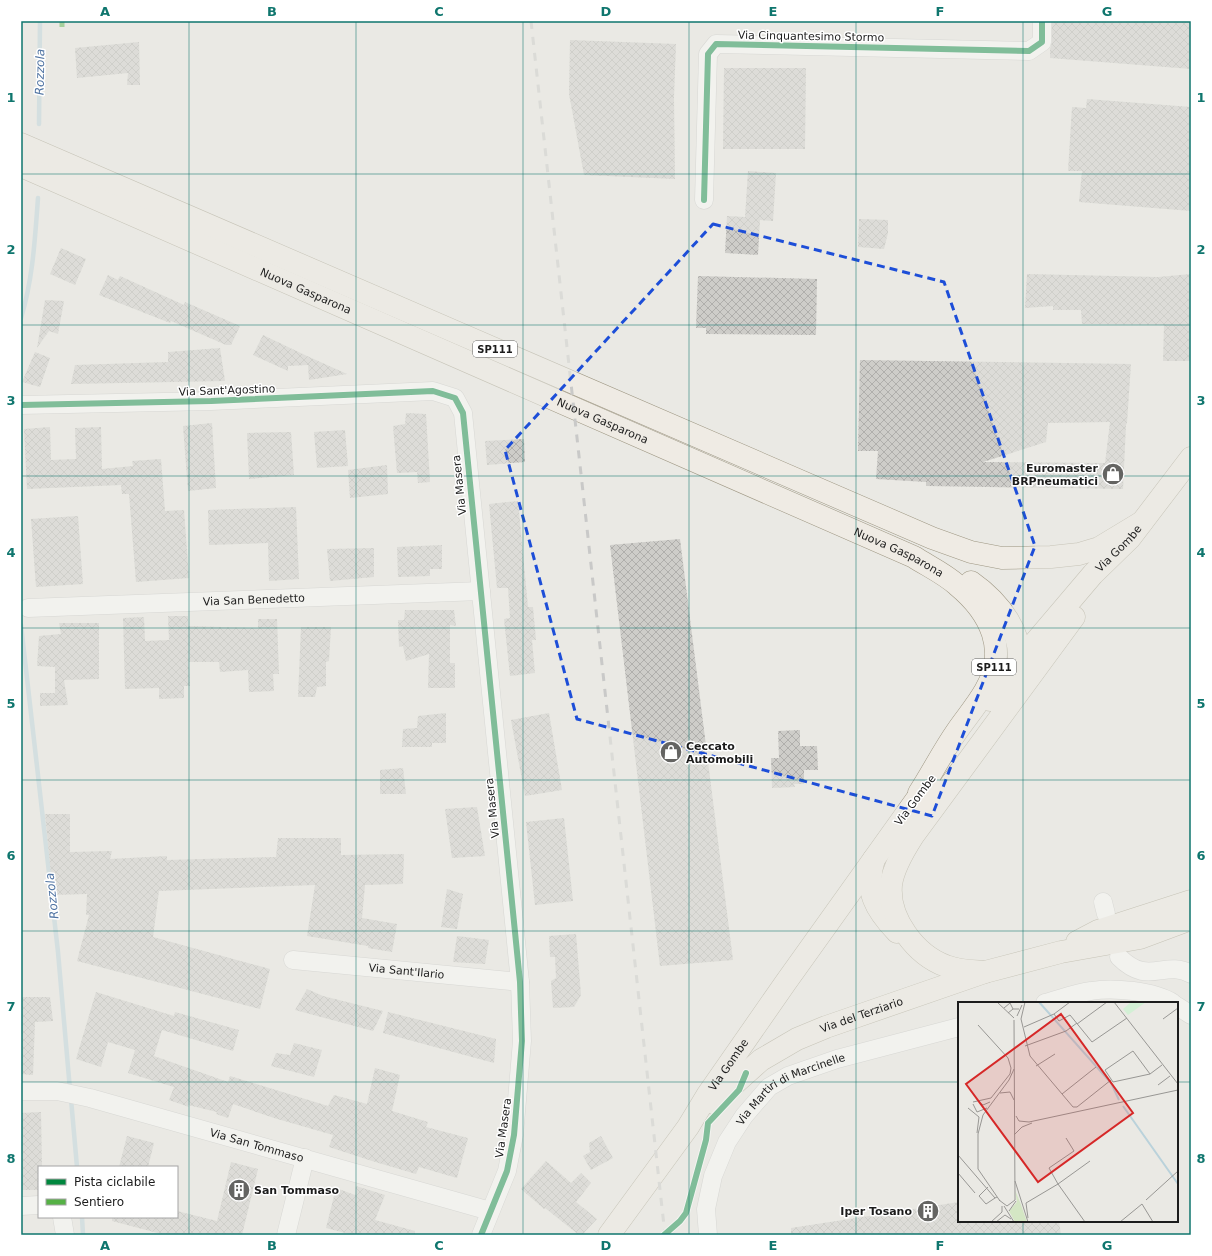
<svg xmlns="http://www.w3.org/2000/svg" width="1212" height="1256" viewBox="0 0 1212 1256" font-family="'DejaVu Sans',sans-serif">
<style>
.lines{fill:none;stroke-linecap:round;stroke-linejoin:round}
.stream{stroke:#bad2db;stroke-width:4.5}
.building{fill:url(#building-cross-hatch);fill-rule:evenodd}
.minor-casing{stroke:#c3c2c0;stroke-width:19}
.major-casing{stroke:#9e9783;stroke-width:23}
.minor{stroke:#fcfcfb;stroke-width:18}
.major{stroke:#efebe4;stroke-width:22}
.rail{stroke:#c9c9c8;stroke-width:3;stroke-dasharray:8 8;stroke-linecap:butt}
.quiet{stroke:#55b145;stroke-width:5;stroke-dasharray:10 5;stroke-linecap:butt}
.cycleway-casing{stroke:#fff;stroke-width:8}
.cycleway{stroke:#00873e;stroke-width:6}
.marked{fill:none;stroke:#1d4ed8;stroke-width:3;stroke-dasharray:8 5;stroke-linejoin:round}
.grid{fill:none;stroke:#0f766e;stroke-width:1;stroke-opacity:0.55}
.labels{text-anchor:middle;stroke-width:3;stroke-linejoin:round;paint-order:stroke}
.shield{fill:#fff;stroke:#606060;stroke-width:1}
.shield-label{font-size:10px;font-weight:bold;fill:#1c1c1c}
.street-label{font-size:11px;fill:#1c1c1c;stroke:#fff}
.poi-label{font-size:11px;font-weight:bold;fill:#1c1c1c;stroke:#fff;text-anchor:end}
.water-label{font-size:12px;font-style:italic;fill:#5074a3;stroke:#fff}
.inset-river{fill:none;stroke:#bad2db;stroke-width:2}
.inset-road{fill:none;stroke:#989794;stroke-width:1}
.view{fill:#d62828;fill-opacity:0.15;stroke:#d62828;stroke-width:2}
.inset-edge{fill:none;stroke:#1c1c1c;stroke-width:2}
.neatline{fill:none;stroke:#0f766e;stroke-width:1.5}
.grid-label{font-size:13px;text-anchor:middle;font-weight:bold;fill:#0f766e}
</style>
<defs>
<pattern id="building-cross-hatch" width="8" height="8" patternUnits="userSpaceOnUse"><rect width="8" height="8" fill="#cecdc9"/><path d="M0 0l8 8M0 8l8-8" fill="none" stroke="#b0afac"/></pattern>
</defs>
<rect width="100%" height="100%" fill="#eae9e4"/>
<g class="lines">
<path class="stream" d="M39,124l1,-103
M21,318c12,-39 14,-80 17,-120
M21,625l37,327 12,138
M71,1099l6,68
M82,1217l1,18"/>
</g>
<path class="building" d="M1052,21h139v48l-141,-11v-9l2,-7z
M570,40l106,4 -2,53 1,82 -91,-4 -15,-81z
M139,42l1,43h-13l1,-12 -51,5 -2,-30z
M724,68h82l-1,81h-82z
M1087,99l104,8v104l-112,-9 3,-31h-14l4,-64 14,1z
M748,171l28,2 -3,48 -13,-1 -2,35 -33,-2 2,-37 18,1z
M859,219l29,1v13l-4,16 -26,-2z
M61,248l25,11 -11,26 -25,-11z
M1027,274l131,3 33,-3v87h-28l1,-36 -82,-1 -1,-14h-28v-4l-28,2z
M108,275l10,5 2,-4 64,29 1,-3 55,24 -9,19h-5l-55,-24 -1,2 -71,-28z
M698,276l119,3 -1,56 -110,-1v-6h-10z
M45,300l19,1 -6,33 -9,-3 -12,17z
M263,335l44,21 40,18 -38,6 -1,-15 -20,1v5l-35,-16z
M220,348l5,33 -154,3 4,-19 93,-3v-10z
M35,352l15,6 -10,29 -18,-5z
M860,360l271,4 -4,59 -1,2 -3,64 -197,-3v-4l-50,-3 2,-28h-20zM1110,422l-5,41 -122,-1 63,-20 2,-19z
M406,413l20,1 4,68 -12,1 -1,-11 -20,1 -4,-47 12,-2z
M212,423l4,65 -28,3 -5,-65z
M50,427l1,33 25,-1 -1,-31 26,-1 1,42 31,-3 -1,-5 29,-2 4,52 19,-1 5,68 -53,4 -7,-88h-7l-1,-9 -94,4 -3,-60z
M345,430l3,36 -31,2 -3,-36z
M291,432l3,43 -45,4 -2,-46z
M524,439l1,23 -38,3 -2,-24z
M387,465l1,29 -38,4 -2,-28z
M518,501l10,106h5l3,33h-4l3,33 -25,3 -6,-57 6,-1 -2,-30h-11l-8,-84z
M296,507l3,72 -30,2 -1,-38 -59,2 -1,-35z
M78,516l5,68 -47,3 -5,-68z
M680,539l53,421 -73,6 -50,-421z
M442,545v24h-12v7l-32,1 -1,-30z
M374,548v29l-44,4 -3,-32z
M405,610h49l2,16 -6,-1v38h5v25h-27l1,-34 -23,7 -3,-15 -4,1 -1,-27h6z
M168,616h20v10l70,2v-9h19l2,55h-6l1,17 -25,1 -1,-22 -28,2 -1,-10h-30l1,24h-6v12l-25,1v-11l-34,1 -2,-71 21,-1 1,24 24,-1z
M59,623h40v56l-35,1 4,25 -28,1v-13h15v-26l-18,-1 2,-30 22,-2z
M301,627h30l-2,34 -3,1v24l-9,1 -2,10h-17z
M446,713v30h-14v4h-30l1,-18 14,-1 1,-12z
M549,713l13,77 -37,6 -14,-76z
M800,730v16h17l1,24h-14v14h-10l1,3 -23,1 -1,-30h8l-1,-27z
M403,768l3,26h-26v-24z
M477,807l8,49 -33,2 -7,-49z
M45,814h25v38l42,-1 -2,8 57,-3v4l109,-3 2,-19h63v17l63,-1 -1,30 -38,1 -3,33 35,6 -5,28 -24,-4v-2l-61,-10 8,-51 -156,6 -6,46 117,32 -10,40 -183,-48 12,-46h-3l1,-21 -34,1z
M564,818l9,83 -38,4 -9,-83z
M447,889l16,5 -6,35 -16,-2z
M576,934l5,61 -7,12 -21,1 -2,-27 5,-3 -1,-21h-5l-1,-21z
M457,936l32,4 -4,24 -32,-2z
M307,989l16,7 60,15 -10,20 -78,-21z
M96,992l78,24 1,-4 64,18 -6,21 -71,-21 -8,26 74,26 2,-6 98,30 6,-11 33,9 8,-36 25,7 -8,36 36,11 -2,5 42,11 -11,40 -38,-11 -3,7 -44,-13 -43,-14 4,-12 -59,-17 -41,-14 -5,14 -12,-4 1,-2 -29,-7 1,2 -20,-7 5,-13 -46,-14 7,-23 -27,-8 -7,25 -25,-8z
M21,997h29l3,24 -18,1 -2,53 -12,-1z
M388,1012l108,27 -2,24 -111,-30z
M294,1043l28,7 -8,27 -43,-11 5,-13 14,2z
M41,1112l1,55h-3v23h-18v-77z
M127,1136l27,7 -6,24h-29z
M601,1136l12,22 -22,12 -8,-14 7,-4 -1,-9z
M546,1161l25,22 10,-10 10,10 -15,19 21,17 -15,16h-3l-34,-27 -1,1 -23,-20z
M231,1162l27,7 -16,66h-77l-53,-14v-4h65v-6l40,10z
M356,1186l29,9 -10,25 40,11v4h-62l-27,-7 10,-40 19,7z
M959,1202v19h100l2,14h-270v-7z"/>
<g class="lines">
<g class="minor-casing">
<g id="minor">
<path d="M704,200l4,-146 8,-10 313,7 13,-9v-21"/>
<path d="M21,405l190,-4 222,-10 22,7 8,15 57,569 2,59 -8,94 -7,36 -26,64"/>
<path id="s1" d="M28,608l453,-17"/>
<path d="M1103,902l3,12"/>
<path d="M1119,957c30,30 45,2 72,17"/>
<path id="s2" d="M293,960l227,22"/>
<path d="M1045,1003c15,-4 31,-10 46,-12 22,-4 63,0 82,12"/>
<path d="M1177,1006l14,9"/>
<path id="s3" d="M21,1091h36l33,7 400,113"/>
<path d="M21,1206l18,-1"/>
<path d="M62,1217l3,18"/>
<path d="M286,1235l19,-77"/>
<path id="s4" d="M708,1235l-2,-26 7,-33 14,-34 17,-26 25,-29 19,-11 49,-17 122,-32"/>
</g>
</g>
<g class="major-casing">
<g id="major">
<path d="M21,144l911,394 39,14 31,6 49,-1 28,-3 20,-6 43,-26"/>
<path id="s5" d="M21,166l893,391c14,9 31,17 43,28 34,28 52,66 28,106 -8,14 -19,27 -28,40 -14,20 -25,42 -38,62"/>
<path d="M971,582c27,19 56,53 46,88"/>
<path id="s6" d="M990,700l30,-40 73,-86 37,-36 61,-80"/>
<path d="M874,859c-10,32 2,51 23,73"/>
<path d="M1077,942l21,-11 93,-30"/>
<path d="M985,972c-14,-1 -27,-1 -39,-6 -30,-11 -58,-47 -55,-81 2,-17 13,-35 22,-49l161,-219"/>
<path id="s7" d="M713,1103l48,-43 36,-21 29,-12 159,-55 76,-20 79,-14 51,-19"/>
<path id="s8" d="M609,1235l79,-108 20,-33 78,-112 143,-200"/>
</g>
</g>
<use href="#minor" class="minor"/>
<use href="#major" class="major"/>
<path class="rail" d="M531,21l134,1214"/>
<path class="quiet" d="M62,21v6"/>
<g class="cycleway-casing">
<path id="cycleway" d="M704,200l4,-146 8,-10 313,7 13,-9v-21
M21,405l190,-4 222,-10 22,7 8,15 57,569 2,59 -8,94 -7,36 -26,64
M664,1235l16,-14 6,-8 20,-73 2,-17 31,-33 7,-17"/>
</g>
<use href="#cycleway" class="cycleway"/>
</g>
<path d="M0 0H1212V1256H0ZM713,224l231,58 91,264 -103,270 -355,-97 -72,-269z" fill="#eae9e4" fill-opacity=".55" fill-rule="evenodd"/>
<path class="marked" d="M713,224l231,58 91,264 -103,270 -355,-97 -72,-269z"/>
<path class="grid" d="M189,21v1214M356,21v1214M523,21v1214M689,21v1214M856,21v1214M1023,21v982M21,174h1170M21,325h1170M21,476h1170M21,628h1170M21,780h1170M21,931h1170M21,1082h938M1177,1082h14M1023,1221v14"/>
<defs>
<g id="shop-disc" transform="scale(1.15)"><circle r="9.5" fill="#646462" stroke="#fff"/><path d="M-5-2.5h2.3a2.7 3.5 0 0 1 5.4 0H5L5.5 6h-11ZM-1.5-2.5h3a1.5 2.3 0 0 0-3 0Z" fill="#fff"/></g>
<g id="building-disc" transform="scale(1.15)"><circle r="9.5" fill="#646462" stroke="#fff"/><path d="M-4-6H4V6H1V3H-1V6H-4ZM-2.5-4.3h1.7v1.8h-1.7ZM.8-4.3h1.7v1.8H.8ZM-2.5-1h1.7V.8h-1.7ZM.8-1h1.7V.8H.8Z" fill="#fff"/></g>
</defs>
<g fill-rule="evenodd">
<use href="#shop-disc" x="1113" y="474"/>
<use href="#shop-disc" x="671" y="752"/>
<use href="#building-disc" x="239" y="1190"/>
<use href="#building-disc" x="928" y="1211"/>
</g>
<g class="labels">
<g class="shield">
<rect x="473" y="341" width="44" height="16" rx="3"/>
<rect x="972" y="659" width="44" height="16" rx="3"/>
</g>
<g class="shield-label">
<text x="495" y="353">SP111</text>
<text x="994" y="671">SP111</text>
</g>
<g class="street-label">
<text transform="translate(811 36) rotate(1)" y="4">Via Cinquantesimo Stormo</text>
<text dy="4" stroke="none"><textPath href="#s5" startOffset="311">Nuova Gasparona</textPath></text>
<text transform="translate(227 390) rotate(-2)" y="4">Via Sant'Agostino</text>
<text dy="4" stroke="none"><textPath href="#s5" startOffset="635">Nuova Gasparona</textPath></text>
<text transform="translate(459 485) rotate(-96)" y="4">Via Masera</text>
<text dy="4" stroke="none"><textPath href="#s6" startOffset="199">Via Gombe</textPath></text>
<text dy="4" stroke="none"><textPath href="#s5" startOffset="959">Nuova Gasparona</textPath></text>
<text dy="4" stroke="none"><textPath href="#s1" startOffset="226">Via San Benedetto</textPath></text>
<text transform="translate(915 800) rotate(-53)" y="4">Via Gombe</text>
<text transform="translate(492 808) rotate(-96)" y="4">Via Masera</text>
<text dy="4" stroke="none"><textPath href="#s2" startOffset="114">Via Sant'Ilario</textPath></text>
<text dy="4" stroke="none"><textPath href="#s7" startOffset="175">Via del Terziario</textPath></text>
<text dy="4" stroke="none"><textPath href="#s8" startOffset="208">Via Gombe</textPath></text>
<text dy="4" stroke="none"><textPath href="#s4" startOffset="183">Via Martiri di Marcinelle</textPath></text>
<text transform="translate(503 1128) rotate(-82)" y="4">Via Masera</text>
<text dy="4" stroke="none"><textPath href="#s3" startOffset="243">Via San Tommaso</textPath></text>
</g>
<g class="poi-label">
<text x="1098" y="472">Euromaster<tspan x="1098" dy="13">BRPneumatici</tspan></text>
<text x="686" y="750" text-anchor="start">Ceccato<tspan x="686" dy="13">Automobili</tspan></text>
<text x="254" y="1194" text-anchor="start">San Tommaso</text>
<text x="912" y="1215">Iper Tosano</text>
</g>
<g class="water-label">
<text transform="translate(40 72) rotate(-89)" y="4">Rozzola</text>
<text transform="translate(52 896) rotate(-96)" y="4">Rozzola</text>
</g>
</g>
<g transform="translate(958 1002)">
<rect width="220" height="220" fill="#eae9e4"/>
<path d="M57,188l5,12 7,20h-12l-6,-11 8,-9z" fill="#d4e6c4"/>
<path d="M173,0h15l-18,13 -5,-6z" fill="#d3f0d5"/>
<path class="inset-river" d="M81,0l72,81 8,17M165,104l55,78"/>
<path class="inset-road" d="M39,0l17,16M156,0l64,82M46,6l6,-5 3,6M50,11l5,-4h6M96,12l5,7 11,-6 22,27 35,-24M59,14l5,-11M63,17l9,37 43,51h4l34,-27M63,17l4,-17M205,17l15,-11M119,22l30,-22M66,25l30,-13 16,-12M67,44l41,-15 11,-8M78,64l19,-12M192,72l-17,-23 -28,19 8,12 37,-8 12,-9M200,83l12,-9M42,91l10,-1 4,8M104,92l34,-27M15,100l18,-4 19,-24 1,-6 -3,-10 -30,-33M21,100l4,3 7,-3M15,102l4,8 10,-4M10,106l11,9 -2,16M58,114l3,5 10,1 149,-32M56,133l8,-8 10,-4M0,153l37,43 2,-1M0,171l17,20M57,179l13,41M30,185l-9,9 7,8 9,-6M41,198l8,6 8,-6 -1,-180M188,198l32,-29M42,199l-22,-32v-35l5,-19 26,-35 5,-11M46,204l10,16M51,209l7,-10M70,216l-2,-15 32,-19 -9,-16 25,-17 -8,-13M33,220l11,-10v-6M38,220l9,-7 6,4M127,220l-27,-38 32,-23M162,220l22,-18 11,18"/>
<path class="view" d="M103,12l72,99 -95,69 -72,-98z"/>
<rect width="220" height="220" class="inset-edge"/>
</g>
<rect width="1212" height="1256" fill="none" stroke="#ffffff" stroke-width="44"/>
<rect x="38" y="1166" width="140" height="52" fill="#ffffff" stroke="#a4a4a4"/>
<rect x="46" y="1179" width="20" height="6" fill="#00873e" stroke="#a4a4a4"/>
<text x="74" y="1186" font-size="12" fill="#1c1c1c">Pista ciclabile</text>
<rect x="46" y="1199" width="20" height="6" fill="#55b145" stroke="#a4a4a4"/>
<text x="74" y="1206" font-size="12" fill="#1c1c1c">Sentiero</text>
<rect x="22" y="22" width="1168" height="1212" class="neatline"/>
<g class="grid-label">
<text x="105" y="16">A</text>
<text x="272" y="16">B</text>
<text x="439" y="16">C</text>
<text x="606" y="16">D</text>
<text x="773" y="16">E</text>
<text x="940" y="16">F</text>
<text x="1107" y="16">G</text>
<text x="11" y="102">1</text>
<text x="1201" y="102">1</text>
<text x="11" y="254">2</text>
<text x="1201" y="254">2</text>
<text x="11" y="405">3</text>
<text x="1201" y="405">3</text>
<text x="11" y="557">4</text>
<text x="1201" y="557">4</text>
<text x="11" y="708">5</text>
<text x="1201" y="708">5</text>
<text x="11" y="860">6</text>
<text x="1201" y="860">6</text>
<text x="11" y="1011">7</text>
<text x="1201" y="1011">7</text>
<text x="11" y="1163">8</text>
<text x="1201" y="1163">8</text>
<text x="105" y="1250">A</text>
<text x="272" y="1250">B</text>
<text x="439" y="1250">C</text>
<text x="606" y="1250">D</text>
<text x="773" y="1250">E</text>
<text x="940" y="1250">F</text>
<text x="1107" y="1250">G</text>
</g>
</svg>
